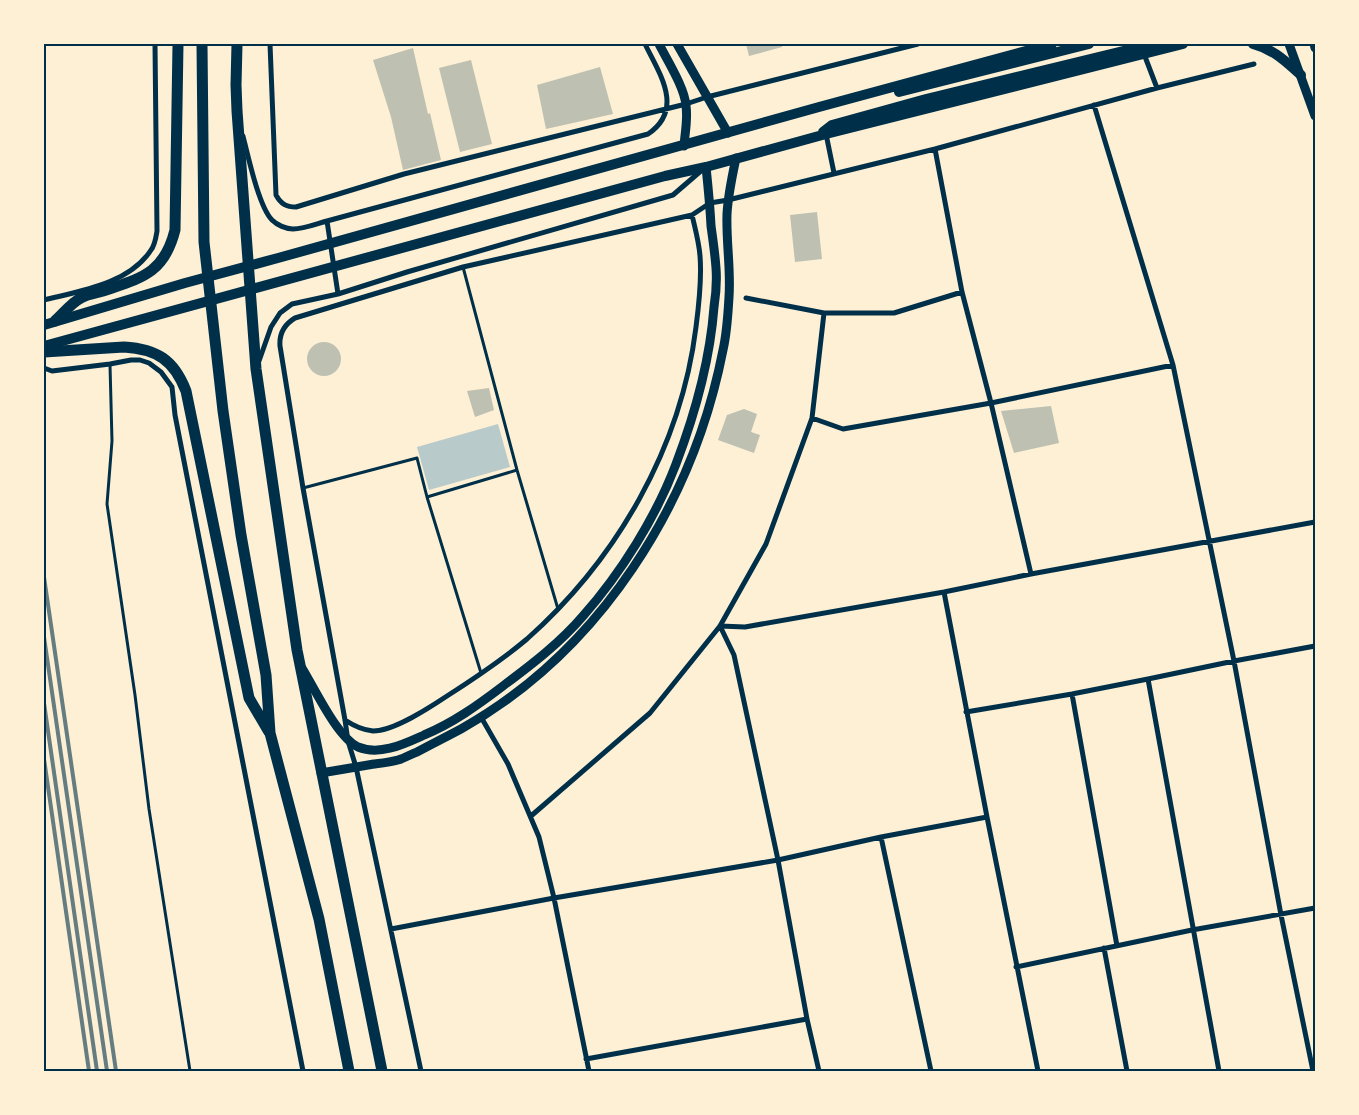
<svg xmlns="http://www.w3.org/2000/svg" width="1359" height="1115" viewBox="0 0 1359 1115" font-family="Figtree,sans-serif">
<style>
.green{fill:#b9caca}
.building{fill:#bec0b2}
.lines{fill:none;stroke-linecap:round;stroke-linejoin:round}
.service{stroke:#003049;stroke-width:3}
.minor{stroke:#003049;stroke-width:5}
.tertiary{stroke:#003049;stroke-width:9}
.secondary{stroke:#003049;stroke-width:9}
.primary{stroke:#003049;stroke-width:10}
.trunk{stroke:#003049;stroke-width:11}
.rail{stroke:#657d81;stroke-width:4}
.neatline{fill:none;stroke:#003049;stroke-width:2}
</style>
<rect width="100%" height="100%" fill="#fdf0d5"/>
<path class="green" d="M498,424l12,43 -81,23 -12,-43z"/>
<path class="building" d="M746,44h36v3l-33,9z
M413,48l15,66 2,-1 11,47 -38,10 -12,-53 -18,-57z
M471,60l21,84 -32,8 -21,-84z
M600,67l13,47 -67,15 -9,-44z
M817,212l5,47 -27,3 -5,-47z
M307 359a17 17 0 1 1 34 0a17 17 0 1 1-34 0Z
M489,388l5,22 -19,7 -8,-26z
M1051,406l8,37 -45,10 -13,-42z
M744,409l13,5 -6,18 9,3 -6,18 -36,-13 9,-25z"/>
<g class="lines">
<path class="service" d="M463,267l54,203 41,139
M110,365l2,76 -5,63 28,191 14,114 41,262
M303,488l114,-30 10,39 54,176
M427,497l90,-27"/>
<path class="minor" d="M270,44l6,151c5,9 10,12 20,12l108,-33 282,-70 21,-7 211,-53
M1144,54l13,34
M1094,105l79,260 61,296 47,254 32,156
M826,134l8,39
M243,136c5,20 16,71 29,84 5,5 14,9 21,9 11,0 23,-5 34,-8l321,-87c37,-25 11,-61 -3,-90
M935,149l27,143 29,111 40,171
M327,221l11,73
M44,300c36,-9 85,-16 107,-50 4,-5 5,-13 6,-19l-2,-187
M824,313h70l68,-21
M259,361l12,-34 9,-14 12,-9 46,-10 69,-22 266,-77 29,-25
M44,368l8,3 58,-7 21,-4h9l9,3 12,9 11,15 3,28 128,656
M812,418l31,11 148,-26 182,-38
M944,592l43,225 51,254
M1148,679l71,392
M1072,694l45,252
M966,712l106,-18 76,-15 86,-18 81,-15
M481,717l27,47 31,73 15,61 35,173
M345,720c9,6 17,10 28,11 21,0 56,-23 74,-35 28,-18 55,-36 80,-57 90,-80 154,-191 169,-312 3,-23 6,-48 4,-71 -1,-14 -5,-28 -8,-41
M531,816l119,-103 70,-87 46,-82 46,-126 12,-105 -78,-15
M881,837l50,234
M391,929l163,-31 224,-38 103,-23 106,-20
M1104,948l23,123
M1016,967l176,-37 123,-22
M586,1059l221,-40
M421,1071l-65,-304 -8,-26 -3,-21 -42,-232 -23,-142c-1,-13 5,-22 15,-28l168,-51 229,-52 18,-12 18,-3 207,-51 222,-61 97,-24
M819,1071l-12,-52 -29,-159 -44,-205 -14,-29 25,1 199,-35 87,-18 284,-52"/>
<path class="tertiary" d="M659,44c8,16 26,44 27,62 2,13 -1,26 -2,40
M677,44l51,89
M302,668c13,21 35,69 56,79 22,9 46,-3 66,-12 29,-12 54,-30 79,-49 28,-21 57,-43 80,-70 38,-43 73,-99 93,-152 19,-50 34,-104 38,-157 2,-13 3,-26 2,-39 -1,-14 -3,-28 -5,-42 -1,-20 -3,-40 -5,-59
M321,773c18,-3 36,-6 53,-9 8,-1 17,-2 24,-4 7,-2 13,-6 19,-8 15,-8 29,-15 44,-23 139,-78 232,-225 262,-379 4,-17 5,-36 6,-53 2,-28 -3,-55 -2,-83 1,-19 5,-37 9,-56"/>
<path class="secondary" d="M1289,44l26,72
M1314,44l1,4"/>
<path class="primary" d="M1253,44c22,6 32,17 48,31
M899,92l190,-48
M823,132l9,-7 94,-26 226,-55
M44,325l141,-42 93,-25 541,-151 233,-63
M44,346l621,-170 41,-9 120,-33 357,-90"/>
<path class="trunk" d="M202,44l2,198 19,169 18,124 25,140 4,58 49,186 30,152
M237,44l-1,41 1,26 19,258 41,281 85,421
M55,321c7,-6 17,-19 26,-23 6,-4 15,-5 22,-7 38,-13 61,-17 72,-61l3,-186
M44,352l80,-5c33,2 50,13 62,44l63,307 20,34"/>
<path class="rail" d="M44,577l72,494
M44,637l63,434
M44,703l53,368
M44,759l45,312"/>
</g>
<rect width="1359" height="1115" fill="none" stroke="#fdf0d5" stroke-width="90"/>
<rect x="45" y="45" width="1269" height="1025" class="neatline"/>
</svg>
